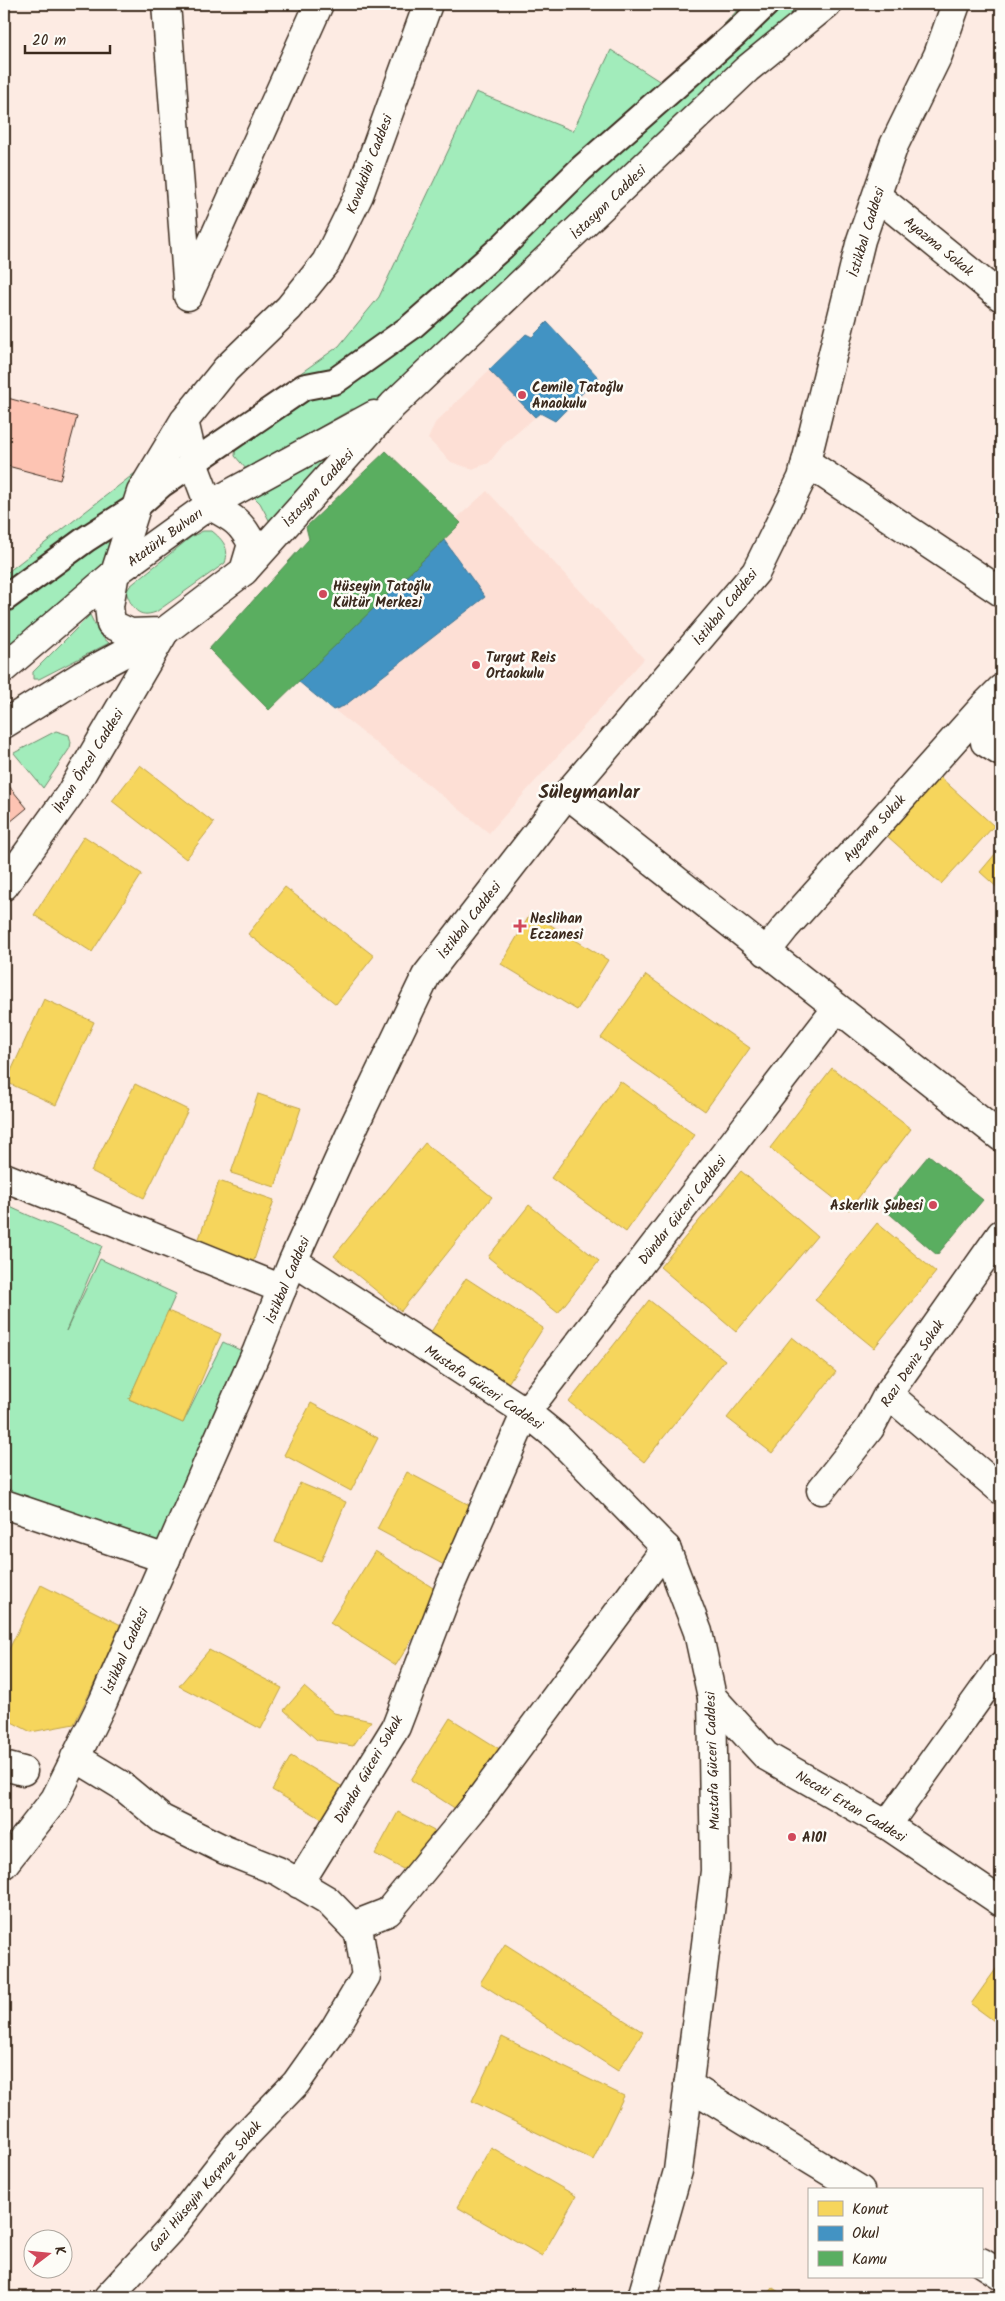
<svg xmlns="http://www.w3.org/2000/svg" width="1005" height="2301" viewBox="0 0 1005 2301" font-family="Kalam,sans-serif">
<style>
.built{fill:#fddfd5}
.green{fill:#a2ecbb;stroke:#6e8b6c}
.homes{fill:#f6d55c;stroke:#bea249}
.schools{fill:#4393c3;stroke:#417492}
.public{fill:#5aae61;stroke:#51864d}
.building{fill:#fdc4b3;stroke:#3b2a1e}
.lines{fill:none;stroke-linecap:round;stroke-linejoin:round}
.pedestrian-casing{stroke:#3b2a1e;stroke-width:29}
.minor-casing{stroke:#3b2a1e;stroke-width:31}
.tertiary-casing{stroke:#3b2a1e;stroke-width:31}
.secondary-casing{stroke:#3b2a1e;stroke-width:31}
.primary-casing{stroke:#3b2a1e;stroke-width:31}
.pedestrian{stroke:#fdfcf7;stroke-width:25}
.minor{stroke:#fdfcf7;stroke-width:28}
.tertiary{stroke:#fdfcf7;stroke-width:28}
.secondary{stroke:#fdfcf7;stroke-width:28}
.primary{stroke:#fdfcf7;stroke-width:28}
.poi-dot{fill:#d1495b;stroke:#fdfcf7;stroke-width:2}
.labels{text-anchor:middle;stroke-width:5;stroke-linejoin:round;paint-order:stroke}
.street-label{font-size:14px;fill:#3b2a1e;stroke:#fdfcf7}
.poi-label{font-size:14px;font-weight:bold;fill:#3b2a1e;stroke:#fdfcf7;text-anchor:start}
.district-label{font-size:19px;font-weight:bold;fill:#3b2a1e;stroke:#fdfcf7}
</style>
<rect width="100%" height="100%" fill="#fdebe3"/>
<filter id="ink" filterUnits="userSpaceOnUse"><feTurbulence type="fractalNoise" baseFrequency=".02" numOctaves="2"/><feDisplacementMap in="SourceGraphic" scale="10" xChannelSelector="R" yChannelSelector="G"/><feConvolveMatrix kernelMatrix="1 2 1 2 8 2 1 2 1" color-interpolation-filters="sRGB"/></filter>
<g filter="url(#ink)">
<path class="built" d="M547,322l51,55 -43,44 -15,-8 -37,32 -14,18 -17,6 -21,-7 -23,-23 7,-16 91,-89 6,3z
M487,491l157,168 -155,174 -191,-152 163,-158 -4,-5z"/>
<path class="green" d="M743,4h67l-404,379 -46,27 -8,-1 -106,60 -11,-13 1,-14 18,-36 85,-60 40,-49 97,-205 97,39 38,-81 56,36z
M162,452l-73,152 -85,71v-100z
M321,458h7l-58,64 -10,-19 -9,-9z
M203,531h9c11,9 18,17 13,32l-69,49c-18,7 -24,-4 -30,-20l4,-6 61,-49z
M90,615l10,20 9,8 -70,36h-6v-7z
M56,731l13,4 2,7 -1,6 -27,40 -29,-35z
M4,1204c32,16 66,27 98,42l-36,85 34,-72 76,35 -47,105 54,24 40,-81 23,11 -96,209 -146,-67z"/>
<path class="homes" d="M140,765l74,58 -28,36 -74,-58z
M940,777l54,49 -53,58 -55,-49z
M84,836l58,38 -50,78 -58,-37z
M1001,847v44l-21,-19z
M285,887l89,69 -38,48 -88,-70z
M531,913l77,47 -31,50 -76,-46z
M646,975l104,73 -45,63 -104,-73z
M44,999l50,23 -38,83 -50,-23z
M832,1068l79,61 -62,81 -79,-62z
M620,1081l75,54 -69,97 -75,-54z
M135,1084l53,26 -44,88 -53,-27z
M258,1094l43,14 -26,79 -44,-14z
M425,1143l67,54 -91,114 -67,-55z
M741,1171l76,65 -81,96 -76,-65z
M219,1181l55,19 -23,69 -55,-22z
M529,1205l70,56 -41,52 -70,-56z
M877,1223l59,49 -62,76 -59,-48z
M466,1278l77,50 -36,57 -78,-50z
M649,1300l76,60 -81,102 -75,-60z
M168,1311l53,23 -38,89 -54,-24z
M792,1337l44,35 -64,81 -45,-35z
M311,1403l67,35 -27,53 -67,-36z
M407,1472l70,37 -29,58 -71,-38z
M300,1483l46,19 -25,59 -46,-19z
M375,1551l66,42 -45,72 -66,-42z
M41,1585l82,41 -49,98 -43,8 -27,-14v-59z
M209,1650l73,38 -21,41 -82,-43z
M304,1687l30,26 37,8 -18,25 -36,-6 -33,-30z
M450,1718l56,35 -39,63 -56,-36z
M291,1756l52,31 -19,33 -52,-30z
M398,1812l40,21 -22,43 -41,-22z
M505,1944l138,88 -25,39 -138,-88z
M1001,1962v64l-30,-22z
M502,2037l122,59 -31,64 -121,-59z
M491,2147l85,49 -34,60 -85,-49z
M773,2288l13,9h-20z"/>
<path class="schools" d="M547,322l51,55 -43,44 -15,-8 -5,4 -46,-47 37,-36 6,3z
M444,540l41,57 -141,109 -11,4 -35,-29z"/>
<path class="public" d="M386,451l75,72 -192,187 -60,-61 100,-110 -3,-12z
M929,1155l54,45 -46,55 -53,-46z"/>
<path class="building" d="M4,397l73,20 -17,63 -56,-15z
M4,780l23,28 -23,19z"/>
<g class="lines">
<g class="pedestrian-casing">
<path id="pedestrian" d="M4,599l82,-60 50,-32 26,-23 142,-97 31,-6 76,-54 92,-81 78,-77 155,-136 30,-29"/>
</g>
<g class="minor-casing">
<path id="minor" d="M166,4l22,288
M877,196l124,101
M188,296l131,-292
M184,421l11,47 14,37
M806,462l195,130
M115,573l26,-81 43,-71 42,-52 63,-61 37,-46 33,-67 69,-191
M1001,689l-17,17 1,36 16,10
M567,794l434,343
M766,952l19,-24 199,-222
M4,1177l278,112
M888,1394l113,96
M821,1490l49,-62 18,-34 113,-160
M4,1504l162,55
M75,1757l46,28 41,34 63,31 53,21 49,29 32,33 7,43 -31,52 -39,55 -59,61 -68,87 -61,66
M4,1766l19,5
M887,1825l114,-159
M299,1884l97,-157 54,-141 76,-174 311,-404
M352,1926l36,-14 84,-102 194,-262
M688,2085l172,105
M981,2262l20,13
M642,2297l36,-126 37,-300 -3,-174"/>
</g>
<g class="tertiary-casing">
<path id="tertiary" d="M4,886l66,-92 95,-163
M293,1261l233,151 32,26 108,110 32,84 14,65 54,59 121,69 114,77
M4,1864l51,-65 48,-97 154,-351 36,-90 62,-137 71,-148 141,-182 189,-222 46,-94 59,-238 33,-95 44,-90 18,-51"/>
</g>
<g class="secondary-casing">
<path id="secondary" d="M209,505l165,-90
M244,571l149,-166 354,-336 80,-65"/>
</g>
<g class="primary-casing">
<path id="primary" d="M115,573l-6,33 2,18 19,9 31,-1
M4,668l111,-95 94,-68c22,12 32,16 43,39l-8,27 -79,60 -82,44 -79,49"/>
</g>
<use href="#pedestrian" class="pedestrian"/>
<use href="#minor" class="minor"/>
<use href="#tertiary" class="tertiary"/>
<use href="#secondary" class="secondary"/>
<use href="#primary" class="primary"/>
</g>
</g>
<g class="poi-dot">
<circle cx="522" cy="395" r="5"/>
<circle cx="323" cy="594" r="5"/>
<circle cx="476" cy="665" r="5"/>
<path d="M517.5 918.5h5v5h5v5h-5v5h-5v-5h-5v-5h5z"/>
<circle cx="933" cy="1205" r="5"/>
<circle cx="792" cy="1837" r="5"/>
</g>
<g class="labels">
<g class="street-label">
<text transform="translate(369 164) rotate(-69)" y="5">Kavakdibi Caddesi</text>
<text transform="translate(608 202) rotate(-44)" y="5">İstasyon Caddesi</text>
<text transform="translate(866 232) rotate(-73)" y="5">İstikbal Caddesi</text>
<text transform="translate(939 246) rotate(39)" y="5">Ayazma Sokak</text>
<text transform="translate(318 488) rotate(-48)" y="5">İstasyon Caddesi</text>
<text transform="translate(165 537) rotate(-36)" y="5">Atatürk Bulvarı</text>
<text transform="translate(725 607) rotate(-51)" y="5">İstikbal Caddesi</text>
<text transform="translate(88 761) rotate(-58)" y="5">İhsan Öncel Caddesi</text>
<text transform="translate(874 828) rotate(-48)" y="5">Ayazma Sokak</text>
<text transform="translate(469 920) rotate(-52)" y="5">İstikbal Caddesi</text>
<text transform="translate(682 1210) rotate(-52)" y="5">Dündar Güceri Caddesi</text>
<text transform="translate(287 1280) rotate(-67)" y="5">İstikbal Caddesi</text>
<text transform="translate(912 1363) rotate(-56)" y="5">Razı Deniz Sokak</text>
<text transform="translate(484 1387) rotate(34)" y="5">Mustafa Güceri Caddesi</text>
<text transform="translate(125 1651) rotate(-66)" y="5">İstikbal Caddesi</text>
<text transform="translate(712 1761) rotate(-92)" y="5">Mustafa Güceri Caddesi</text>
<text transform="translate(368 1769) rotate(-60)" y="5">Dündar Güceri Sokak</text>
<text transform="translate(851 1806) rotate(31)" y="5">Necati Ertan Caddesi</text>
<text transform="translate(205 2186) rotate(-50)" y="5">Gazi Hüseyin Kaçmaz Sokak</text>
</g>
<g class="poi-label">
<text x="532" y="392">Cemile Tatoğlu<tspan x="532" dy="16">Anaokulu</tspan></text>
<text x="333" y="591">Hüseyin Tatoğlu<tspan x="333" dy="16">Kültür Merkezi</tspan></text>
<text x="486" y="662">Turgut Reis<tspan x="486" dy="16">Ortaokulu</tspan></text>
<text x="530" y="923">Neslihan<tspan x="530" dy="16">Eczanesi</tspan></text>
<text x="923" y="1210" text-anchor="end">Askerlik Şubesi</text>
<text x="802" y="1842">A101</text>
</g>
<g class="district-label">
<text x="589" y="798">Süleymanlar</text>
</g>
</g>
<rect width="1005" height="2301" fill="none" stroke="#fdfcf7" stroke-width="20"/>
<rect x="10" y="10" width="985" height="2281" fill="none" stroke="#3b2a1e" stroke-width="2" filter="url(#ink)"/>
<rect x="808" y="2188" width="175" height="90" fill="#fdfcf7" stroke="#afa8a0"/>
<rect x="818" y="2201" width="25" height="15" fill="#f6d55c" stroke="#afa8a0"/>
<text x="852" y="2214" font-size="15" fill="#3b2a1e">Konut</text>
<rect x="818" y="2226" width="25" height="15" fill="#4393c3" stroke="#afa8a0"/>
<text x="852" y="2238" font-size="15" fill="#3b2a1e">Okul</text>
<rect x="818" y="2251" width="25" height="15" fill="#5aae61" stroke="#afa8a0"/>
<text x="852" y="2264" font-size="15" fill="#3b2a1e">Kamu</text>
<g transform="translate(48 2254) rotate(74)"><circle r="24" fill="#fdfcf7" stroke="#afa8a0"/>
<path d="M0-4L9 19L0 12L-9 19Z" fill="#d1495b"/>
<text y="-8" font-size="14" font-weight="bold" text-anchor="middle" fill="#3b2a1e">K</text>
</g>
<path d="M25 45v8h85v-8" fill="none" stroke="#3b2a1e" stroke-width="2.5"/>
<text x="32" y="45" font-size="15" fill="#3b2a1e" stroke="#fdfcf7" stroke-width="4" paint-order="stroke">20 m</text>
</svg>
